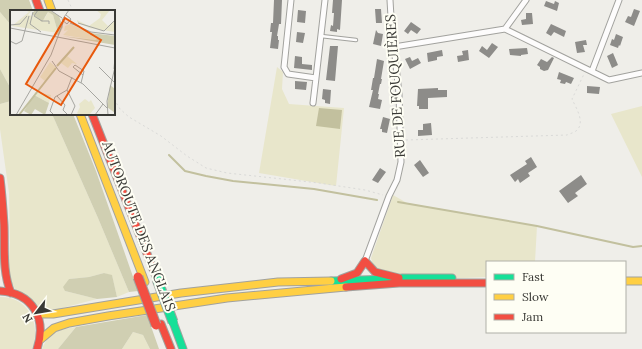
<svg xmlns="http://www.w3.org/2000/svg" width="642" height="349" viewBox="0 0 642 349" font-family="Lora,serif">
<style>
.green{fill:#e8e6cb}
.forest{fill:#d0cfb2}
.water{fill:#c2c09e}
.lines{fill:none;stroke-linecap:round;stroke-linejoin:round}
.stream{stroke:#c2c09e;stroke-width:2}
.building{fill:#8d8c89}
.lane-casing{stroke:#a2a29e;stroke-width:4.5}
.street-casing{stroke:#a2a29e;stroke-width:7}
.fast-casing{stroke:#a2a29e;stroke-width:9}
.slow-casing{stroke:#a2a29e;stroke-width:9}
.jam-casing{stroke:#a2a29e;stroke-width:9}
.path{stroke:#dadad8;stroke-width:1;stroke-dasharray:2 3;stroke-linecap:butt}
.lane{stroke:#fdfcfc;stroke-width:2.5}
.street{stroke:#fdfcfc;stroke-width:5}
.fast{stroke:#16e098;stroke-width:7}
.slow{stroke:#ffcf43;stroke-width:7}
.jam{stroke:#f24e42;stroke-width:7}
.fast-bridge-casing{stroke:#a2a29e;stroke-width:11;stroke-linecap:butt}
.jam-bridge-casing{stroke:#a2a29e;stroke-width:11;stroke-linecap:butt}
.fast-bridge{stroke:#16e098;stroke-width:9}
.jam-bridge{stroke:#f24e42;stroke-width:9}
.labels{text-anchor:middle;stroke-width:4;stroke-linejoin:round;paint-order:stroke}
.street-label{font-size:14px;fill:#393935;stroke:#fefef4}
.inset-river{fill:none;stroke:#c2c09e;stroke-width:2}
.inset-road{fill:none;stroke:#a6a6a1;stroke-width:1}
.view{fill:#e8590c;fill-opacity:0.15;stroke:#e8590c;stroke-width:2}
.inset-edge{fill:none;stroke:#393935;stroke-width:2}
</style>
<rect width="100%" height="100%" fill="#efeee9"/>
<path class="green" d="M0,12l11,13v64l-11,-20z
M277,67l6,5 -1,17 7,15 55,4 -8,78 -77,-13z
M11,101v13h41l46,104 31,74 -12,5 -5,-21 -8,-3 -15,4 -20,2 -4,12 32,8 -31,8 -13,4 -9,-1 -8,-3 -12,-12 -9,-6 -4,-8 -3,-12 2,-26 -1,-50 -9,-64v-25z
M642,106v71l-31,-63z
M393,195l14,8 130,23 -2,36h-48v15l-48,2 -60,-8 -6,-6 -2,-7z
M0,297c28,-1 42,28 32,52h-32z
M76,327l-18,22h-16c8,-18 16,-19 34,-22z
M133,332l10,3 7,14h-28z"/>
<path class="forest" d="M0,0h29l4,11h-22v14l-11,-13z
M0,69l11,20v12l-11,3z
M52,114h21l23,57 42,120 -9,1 -31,-74z
M104,273l8,2 5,22 -20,2 -32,-8 -2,-4 6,-8 20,-2z
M147,315l12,34h-9l-7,-14 -10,-3 -11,17h-64l18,-22z"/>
<path class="water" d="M319,108l23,2 -2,19 -24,-3z"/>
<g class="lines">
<path class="stream" d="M169,155l16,16 21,5 27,5 81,8 63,11
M398,202l139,24 96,21 9,-1"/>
</g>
<path class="building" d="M274,0h8l-1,24h-2l-2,12h1v4h1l-1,9 -8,-1 2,-16h-2l1,-9h2z
M333,0h9l-2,30 -3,-1v3l-7,-1 1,-6 2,1 1,-13h-2z
M546,1l8,3 1,-3 4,2 -2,8 -13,-5z
M375,9h6l1,14h-6z
M634,9l6,2 -6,15 -9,-4 3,-6 3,1z
M298,10l8,1 -1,12 -8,-1z
M526,13h6l1,11 -11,1 -1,-5 5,-1z
M411,22l10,7 -4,5 -6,-4 -3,4 -4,-3z
M551,24l15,7 -2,6 -10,-5 -3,4 -5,-3z
M376,30l2,3 5,1 -2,12 -8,-2z
M297,32l8,1 -2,10 -7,-1z
M616,34l7,3 -3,9 -1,-1 -1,3 -8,-3 2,-6 2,1z
M586,40l1,5h-4l2,7 -8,1 -2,-11z
M492,43l6,4 -9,11 -10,-7 3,-5 5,4z
M330,46h8l-3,35 -9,-1z
M527,48l1,6 -7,1v1l-11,-1 -1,-6z
M442,50l1,6 -6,1v3l-9,2 -1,-9z
M468,50l1,10 -11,2 -1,-6 6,-1 -1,-4z
M613,53l5,12 -6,3 -5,-12z
M295,56l7,1v7l10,1v5l-18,-2z
M410,57l2,4 6,-3 3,5 -11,6 -5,-10z
M552,57l2,1 -6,12 -4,1 -4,-2v-2l-3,-2 4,-6 6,3z
M377,59l7,2 -3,18h1l-1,5h-1l-2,10h1l-1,5 4,1 -2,9 -11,-2 4,-17h-2l2,-12h1z
M559,72l15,6 -3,6 -5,-2 -1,2 -5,-1 1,-3 -4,-1z
M295,81l12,1 -1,8 -11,-1z
M587,86l13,1 -1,7 -12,-1z
M438,88v2h9v7l-19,1v11h-9v-3h-2l1,-17z
M323,89l8,1 -1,14 -5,-1v-3l-3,-1z
M383,117l7,2 -3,14 -5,-1v-3h-2z
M431,123l1,12 -14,1v-6h5v-6z
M531,157l6,10 -9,6 2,3 -10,7 -2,-4 -3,3 -5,-7 17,-11 -2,-3z
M420,160l9,13 -6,4 -9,-12z
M380,168l6,4 -8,11 -6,-3z
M581,175l6,9 -12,9 3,3 -10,7 -9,-12z"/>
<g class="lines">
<g class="lane-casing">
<path id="lane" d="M321,36l35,4"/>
</g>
<g class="street-casing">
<path id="street" d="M291,0l-7,67 4,7 28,4 9,-78
M505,29l21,-29
M394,47l111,-18 104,51 33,-7
M592,71l27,-71
M313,103l3,-25
M365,261l24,-65 8,-16 4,-18 -2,-68 -8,-77 -1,-17"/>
</g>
<g class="fast-casing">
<path id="fast" d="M402,278h50
M331,281l59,-2
M173,322l10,27"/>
</g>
<g class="slow-casing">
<path id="slow" d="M48,0l4,11
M80,114l65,168
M625,281h17
M37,314h16l128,-21 97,-11 53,-1
M41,339l13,-11 15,-5 39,-7 119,-18 119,-11"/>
</g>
<g class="jam-casing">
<path id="jam" d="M36,0l4,11
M92,114l65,165
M0,178c2,16 3,31 4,47 1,23 -2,46 7,68
M365,261l10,11 24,6
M341,279l16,-6 8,-12
M346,287l53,-4h88
M0,291c33,2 47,28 37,58
M161,324l10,25"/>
</g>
<path class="path" d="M68,0l5,11
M114,99l6,10 9,8 32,19 26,20 19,12 21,5 92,10 46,7 18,5
M406,140l161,-5c2,-1 6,-2 9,-4 10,-8 0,-23 -4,-32l12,-25"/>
<use href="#lane" class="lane"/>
<use href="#street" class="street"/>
<use href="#fast" class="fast"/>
<use href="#slow" class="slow"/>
<use href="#jam" class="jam"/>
<g class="fast-bridge-casing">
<path id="fast-bridge" d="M157,279l16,43"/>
</g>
<g class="jam-bridge-casing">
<path id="jam-bridge" d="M138,277l18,48"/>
</g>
<use href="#fast-bridge" class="fast-bridge"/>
<use href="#jam-bridge" class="jam-bridge"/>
</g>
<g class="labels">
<g class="street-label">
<text transform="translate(395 86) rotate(-94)" y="5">RUE DE FOUQUIÈRES</text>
<text transform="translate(139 226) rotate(69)" y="5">AUTOROUTE DES ANGLAIS</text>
</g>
</g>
<g transform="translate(10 10)">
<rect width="105" height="105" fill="#efeee9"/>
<path d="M15,0h7l-4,5 17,3 3,-6 5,3 5,18 -46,-7 17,-14zM86,0h14l-8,10 6,6 7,-6v12l-26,-4 -12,-6v-2l12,6 11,-8 1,-4zM60,14l30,12v2l-5,2 -32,-5 5,-5 -4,1 1,-5zM57,46l10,8 -5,-1 -4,5 -7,-5zM40,52l7,6 -12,13 -5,-4zM25,82l16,3 -2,8 -15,-8zM75,89l4,3 2,-2 4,8 -6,7h-10l-2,-2 3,-6 -1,-3z" fill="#e8e6cb"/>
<path d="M25,0h14l10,6 4,11 -4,8 -6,-1 5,-1 -5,-18 -5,-3 -6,10 -10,-8zM80,23l25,3v9l-53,-9 33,4 5,-2 -10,-3zM100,75l5,4v24l-8,-6zM24,85l15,8 -4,12 -10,-6 -4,6 -7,-4z" fill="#d0cfb2"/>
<path class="inset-river" d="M47,56l17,-19M9,105l37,-47"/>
<path class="inset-road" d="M28,0l-4,6 8,5h7v3M40,0l12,8M23,2l-3,12 11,8M56,5l5,4 -4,5 -5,-4 7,-10M60,13l21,9 24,3M68,13l26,8 11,-11M0,15l10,-1 7,-8M0,18l105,20M0,31l6,3 6,-3 7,-25M42,51l7,10 24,13 24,24M89,57l16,16M104,59l1,-12M71,73l3,-12 -9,-6 -2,2 10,8M57,80l8,16 -4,9M47,86l8,9 -2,5 5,5M6,105l35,-60 12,-32M44,105l-4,-4 5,-14 12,-7 5,-13M85,105l8,-11M98,105l-1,-14 8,-34"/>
<path class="view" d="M55,8l36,22 -40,65 -35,-21z"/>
<rect width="105" height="105" class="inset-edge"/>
</g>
<rect x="486" y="261" width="140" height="72" fill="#fefef4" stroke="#afafa8"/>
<rect x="494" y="274" width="20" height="6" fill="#16e098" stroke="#afafa8"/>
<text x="522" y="281" font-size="12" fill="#393935">Fast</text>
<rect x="494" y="294" width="20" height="6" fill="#ffcf43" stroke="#afafa8"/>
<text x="522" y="301" font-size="12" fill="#393935">Slow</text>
<rect x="494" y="314" width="20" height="6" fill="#f24e42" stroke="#afafa8"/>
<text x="522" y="321" font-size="12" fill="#393935">Jam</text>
<g transform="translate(36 313) rotate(239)" stroke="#fefef4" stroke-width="3" paint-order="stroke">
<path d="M0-3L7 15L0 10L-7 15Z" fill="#393935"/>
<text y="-6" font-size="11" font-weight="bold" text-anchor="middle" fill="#393935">N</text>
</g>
</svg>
